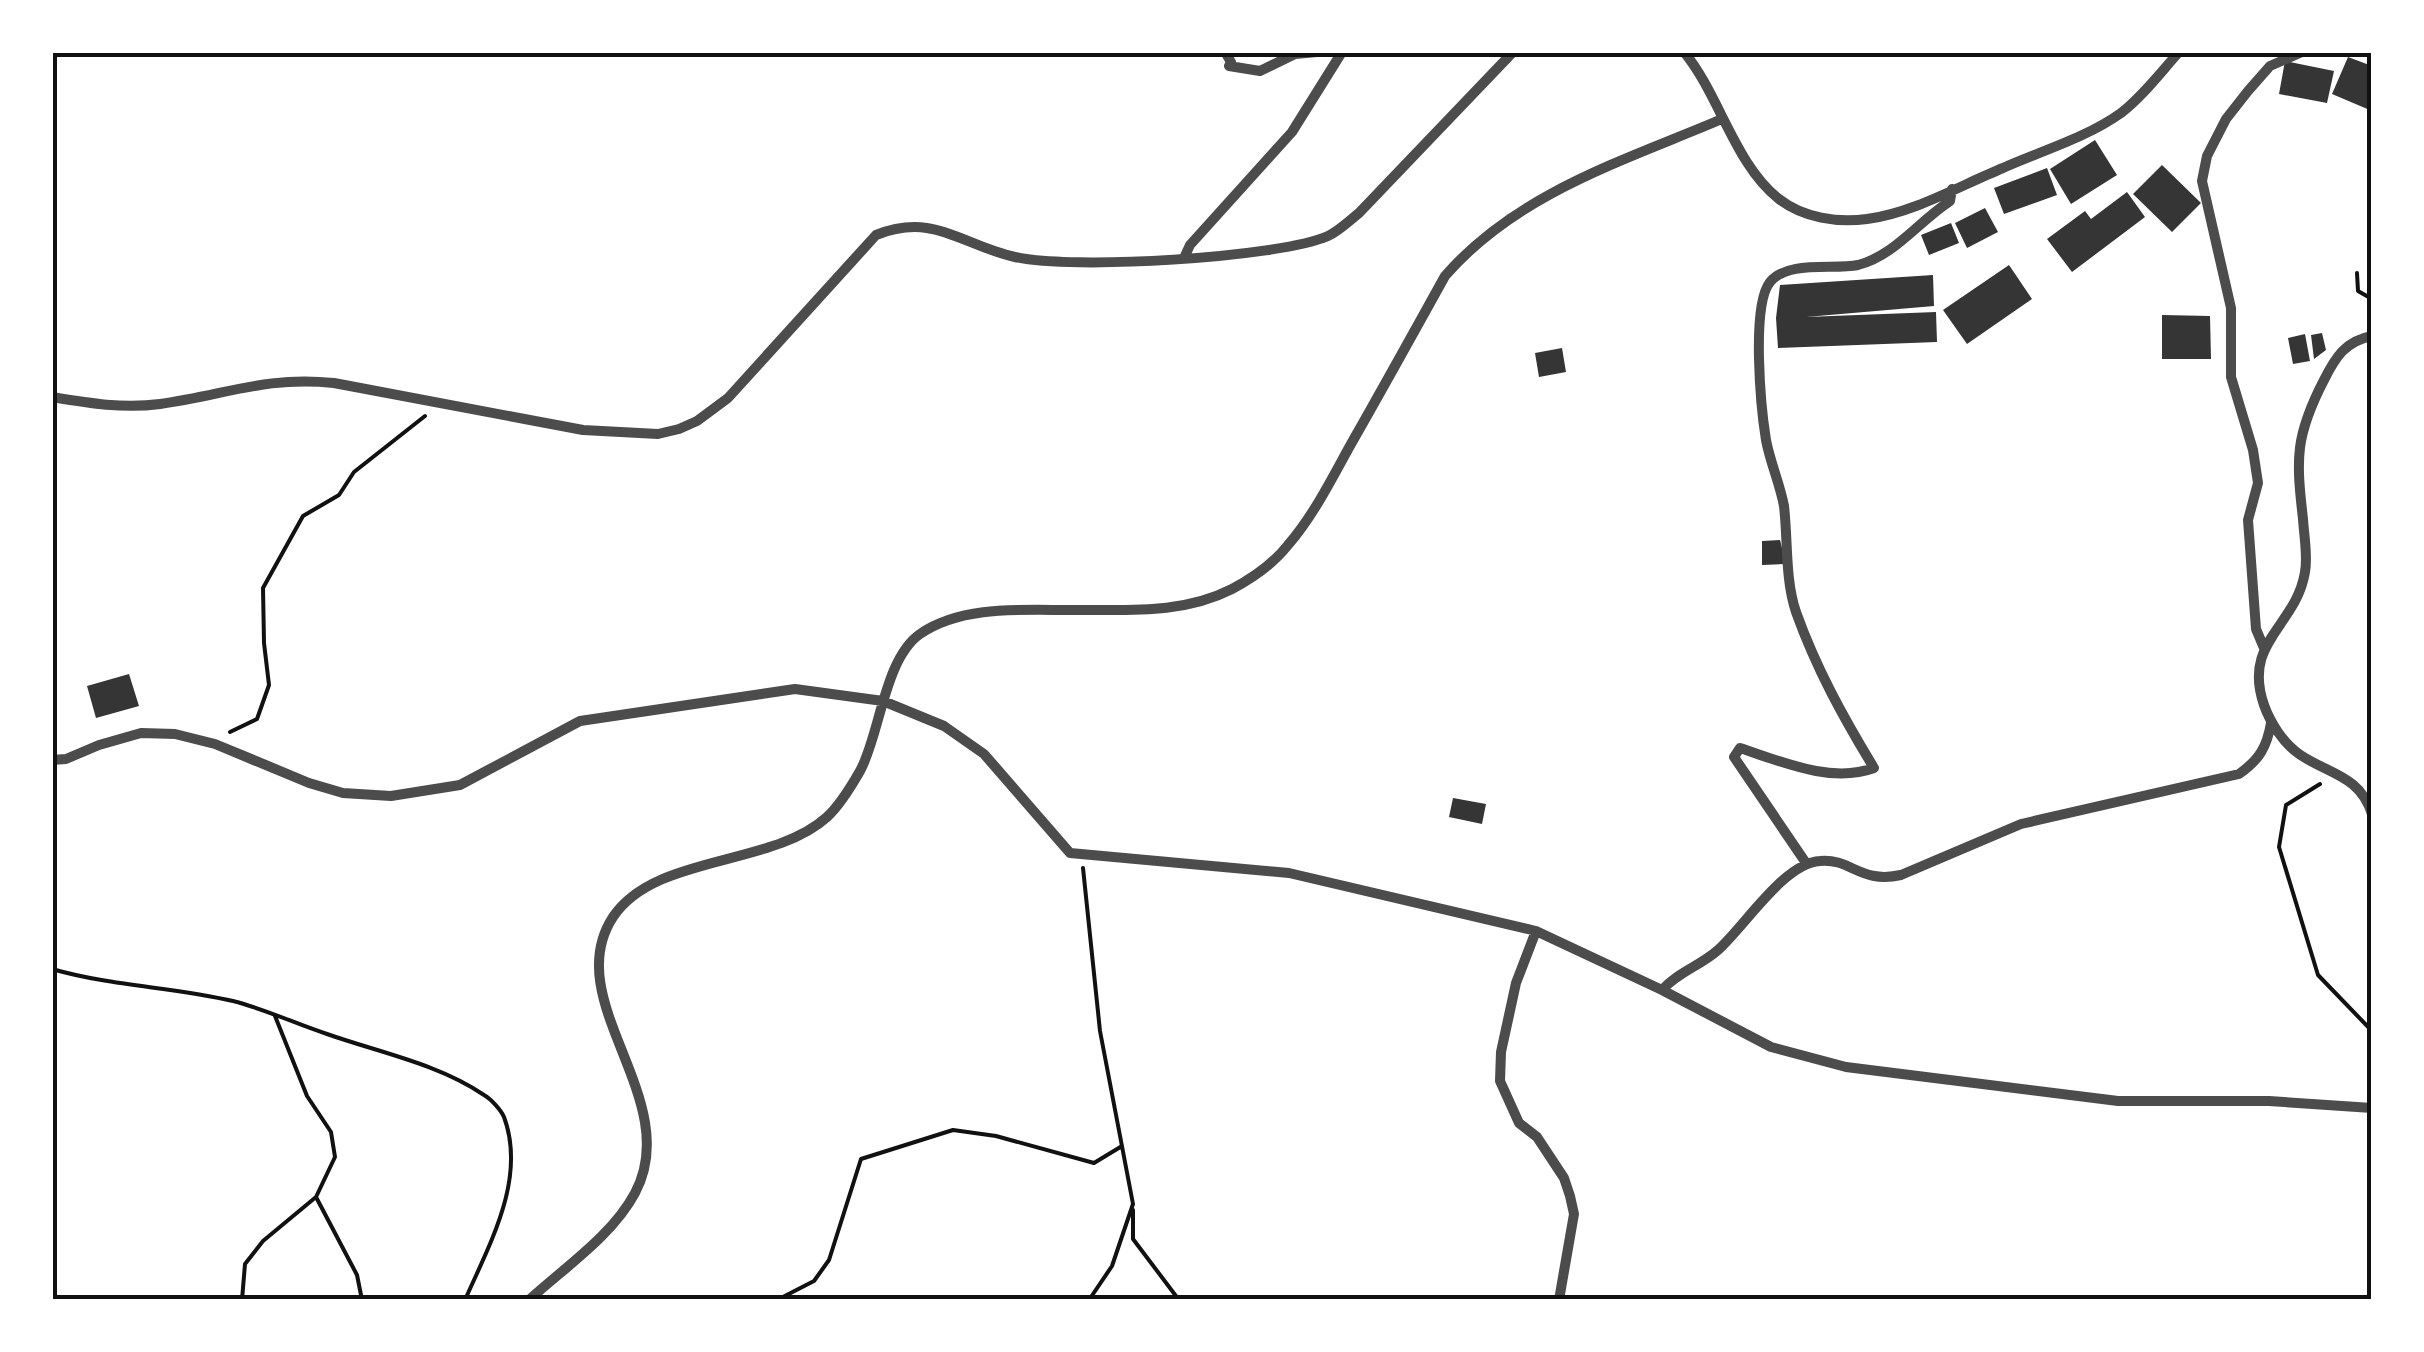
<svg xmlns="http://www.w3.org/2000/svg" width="2424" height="1352" viewBox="0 0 2424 1352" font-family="Inter,sans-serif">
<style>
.building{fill:#353535}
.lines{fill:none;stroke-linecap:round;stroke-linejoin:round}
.path{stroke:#111;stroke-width:4}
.minor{stroke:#4c4c4c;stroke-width:10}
.neatline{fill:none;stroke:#111;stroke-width:4}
</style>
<rect width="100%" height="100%" fill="#fff"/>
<path class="building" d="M2348,57l24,9v45l-40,-17z
M2285,61l49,10 -7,32 -48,-9z
M2095,140l22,35 -46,29 -21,-35z
M2162,165l39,38 -29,29 -39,-38z
M2047,168l10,27 -53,19 -10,-26z
M2127,192l18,25 -73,55 -25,-33 38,-28 6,8z
M1985,208l13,24 -31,16 -12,-25z
M1951,223l8,20 -30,12 -8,-20z
M2009,265l23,34 -65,45 -24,-34z
M1933,275l1,31 -128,11 130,-5 1,30 -159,6 -2,-30 4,-33z
M2162,315l48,1 1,43h-49z
M2322,333l4,17 -12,9 -3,-24z
M2305,334l5,27 -17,3 -5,-26z
M1562,348l4,24 -27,5 -4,-24z
M1780,540l6,24 -24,1v-24z
M129,674l10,32 -43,12 -9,-32z
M1453,798l33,6 -4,20 -33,-7z"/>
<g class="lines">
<path class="path" d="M2357,273l1,18 14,8
M230,732l27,-13 12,-34 -5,-42 -1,-55 40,-72 36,-21 15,-23 71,-56
M2320,784l-34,21 -7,42 39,128 54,56
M1083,868l17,163 33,173 -21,62 -23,34
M52,969c59,17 121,18 181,32 32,8 63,23 94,33 51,18 112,30 157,61 7,4 17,15 20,22 23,62 -15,128 -39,183
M275,1016l32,80 24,36 4,25 -19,40 41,78 5,25
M1133,1210v29l46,61
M242,1300l3,-36 18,-23 53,-44
M777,1300l37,-19 15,-21 32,-101 92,-29 43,6 98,27 28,-17"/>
<path class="minor" d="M1225,52l6,10 -2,4 31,5 35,-17 22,-2
M1684,52c35,42 51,113 95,147 24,19 59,24 88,20 46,-6 92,-33 136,-51 38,-17 83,-30 118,-55 22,-17 39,-40 58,-61
M1184,258l6,-13 102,-113 50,-80
M2372,336c-27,5 -37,22 -48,44 -29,56 -28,78 -21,139 1,17 5,37 2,53 -9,55 -63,69 -41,133 6,17 19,38 35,49 29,20 61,21 73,60
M52,397c36,6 71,12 108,7 66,-9 104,-28 174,-21l249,47 75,4 21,-5 18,-8 31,-23 148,-163c58,-23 85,10 139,22 55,13 263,1 313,-21 11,-5 21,-15 31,-23l154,-161
M2264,648l-8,-19 -8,-109 10,-37 -5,-33 -22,-73v-69l-29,-127 5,-25 19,-37 22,-28 22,-25 32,-14
M52,760l14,-1 33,-14 42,-12 34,1 40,10 94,39 34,10 48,3 69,-11 120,-64 215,-32 88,12 61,25 40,28 86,99 219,20 247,58 126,59 109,57 75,20 272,34h151l103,7
M1806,863l-72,-106 6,-9c40,13 91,36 134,20 -31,-51 -58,-100 -78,-156 -11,-32 -8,-72 -12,-106 -4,-22 -14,-44 -18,-66 -5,-31 -15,-134 4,-158 18,-22 63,-12 88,-17 36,-9 60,-43 92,-64l2,-12
M1536,931l-20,52 -15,69 -1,29 19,42 18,14 27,41 6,18 4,18 -15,86
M1662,990c16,-18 38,-24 56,-40 27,-24 66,-87 102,-89 31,-3 40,23 81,14l120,-51 218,-50c20,-14 28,-27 32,-51
M529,1300c36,-33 83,-64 106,-107 50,-94 -77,-192 -22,-276 42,-63 159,-50 214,-100 12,-11 25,-32 33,-46 20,-36 24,-112 60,-137 45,-31 111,-23 163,-24 51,0 102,3 149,-21 21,-11 41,-25 56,-44 26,-30 44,-67 63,-101 32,-56 63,-112 94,-168 72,-83 178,-115 277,-157"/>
</g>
<rect width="2424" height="1352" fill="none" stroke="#ffffff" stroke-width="110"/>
<rect x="55" y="55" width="2314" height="1242" class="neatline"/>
</svg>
